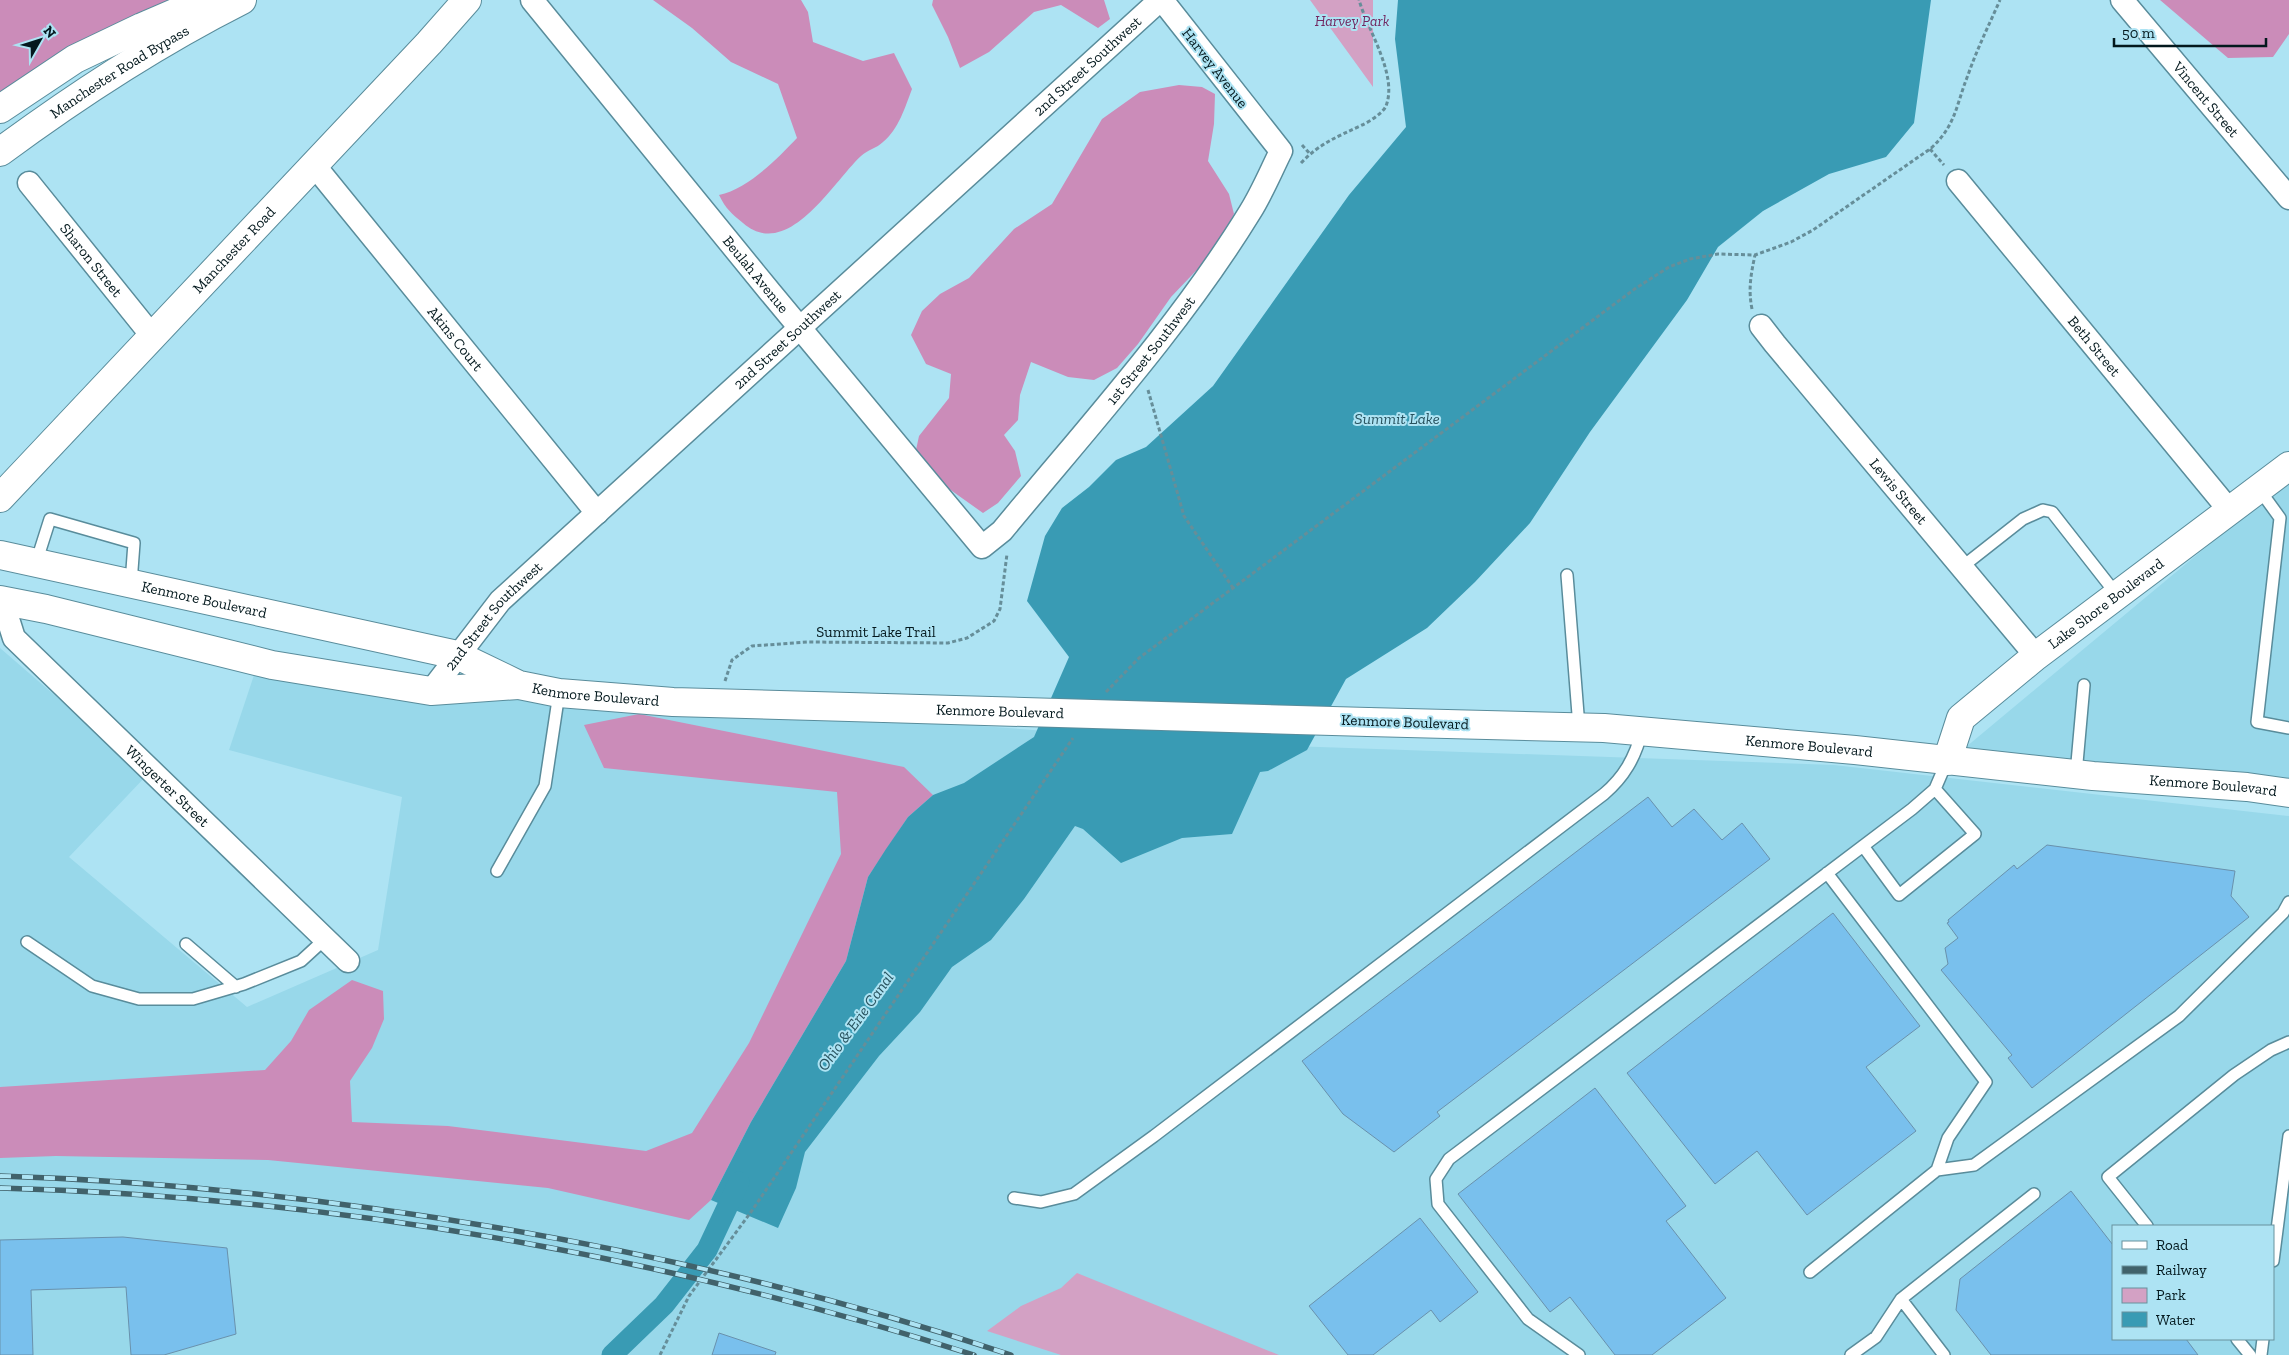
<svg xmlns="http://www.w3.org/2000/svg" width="2289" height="1355" viewBox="0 0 2289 1355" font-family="'Zilla Slab',serif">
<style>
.built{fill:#98d8ea;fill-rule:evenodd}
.green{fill:#d3a1c4}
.forest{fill:#cb8cb9}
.water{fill:#399bb4}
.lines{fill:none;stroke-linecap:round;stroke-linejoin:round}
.canal{stroke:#399bb4;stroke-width:21}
.building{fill:#79c0ed;stroke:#6991ac}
.lane-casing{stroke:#598c9b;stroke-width:14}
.street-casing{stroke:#598c9b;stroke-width:25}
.secondary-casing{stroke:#598c9b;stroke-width:30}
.path{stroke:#668e99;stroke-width:3;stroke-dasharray:4 2.5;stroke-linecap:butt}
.lane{stroke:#fff;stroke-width:11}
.street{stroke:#fff;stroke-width:22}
.secondary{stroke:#fff;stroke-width:28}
.rail-casing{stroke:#41626b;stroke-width:5.5}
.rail{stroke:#ade3f3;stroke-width:4;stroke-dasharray:11;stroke-linecap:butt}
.secondary-bridge-casing{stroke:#598c9b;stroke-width:30;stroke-linecap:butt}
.secondary-bridge{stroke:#fff;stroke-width:28}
.labels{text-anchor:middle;stroke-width:4;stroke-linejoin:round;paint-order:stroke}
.park-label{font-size:15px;font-style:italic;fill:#722861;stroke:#ade3f3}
.street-label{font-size:15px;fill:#03181d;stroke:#ade3f3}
.water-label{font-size:16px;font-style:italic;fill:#28525e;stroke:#ade3f3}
</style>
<rect width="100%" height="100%" fill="#ade3f3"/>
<path class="built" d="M2289,478v307l-329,-33z
M0,648l147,127 -78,82 178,150 131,-57 24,-153 -173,-47 26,-78 953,71 626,22 455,51v539h-2289zM2113,1226h160v113h-160z"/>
<path class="green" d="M1310,0h63v87z
M1077,1273l202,82h-218l-74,-24 34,-25 40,-18z"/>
<path class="forest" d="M0,0h175l-82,36 -53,29 -36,27h-4z
M653,0h148l7,12 5,30 50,19 31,-8 18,36c-7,18 -13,40 -29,53 -6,6 -16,8 -22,14 -28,26 -73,106 -118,67 -12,-10 -17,-14 -24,-28 29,-6 58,-36 78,-57l-19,-54 -47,-22 -39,-34z
M933,0h171l6,19 -12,9 -37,-23 -27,7 -45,40 -29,16 -12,-31 -16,-32z
M2160,0h129v34l-16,23 -45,1z
M1179,85l23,2 13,7 -1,30 -6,37 21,33 5,20 -21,39 -42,44 -33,47 -21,24 -23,12 -26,-3 -37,-15 -11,33 -2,25 -14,15 11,16 6,25 -23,27 -15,10 -38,-27 -29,-36 3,-14 30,-38 2,-24 -25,-10 -15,-29 11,-24 18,-17 29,-16 45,-49 38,-25 50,-85 38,-27z
M639,714l265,53 29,28 -25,22 -40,60 -22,84 -95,161 -40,78 -22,20 -141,-32 -280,-28 -212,-4 -56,2v-71l265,-17 26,-29 18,-31 43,-30 31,11 1,28 -12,29 -22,33 2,41 96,4 198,25 46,-18 57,-90 92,-189 -4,-62 -233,-24 -20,-43z"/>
<path class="water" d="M1398,0h533l-17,123 -28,34 -57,17 -66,37 -45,36 -31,53 -97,132 -60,91 -55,59 -48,46 -81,51 -39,71 -39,21 -8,1 -28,62 -50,4 -61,25 -38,-34 -8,-3 -51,73 -33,41 -39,27 -32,45 -41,44 -74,96 -9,36 -18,40 -67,-28 40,-78 95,-161 22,-84 18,-28 22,-32 25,-22 31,-12 70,-46 35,-80 -42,-56 18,-65 17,-28 27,-21 27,-27 30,-13 67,-61 136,-191 57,-68 -11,-88z"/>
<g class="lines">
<path class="canal" d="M612,1355l52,-50 43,-55 32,-68"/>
</g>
<path class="building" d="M1648,797l24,30 22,-18 28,31 20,-17 28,36 -333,253 3,4 -46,36 -51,-38 -41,-53z
M2047,845l188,26 -4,25 18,21 -217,171 -24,-30 4,-3 -71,-85 7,-6 -3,-16 13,-10 -11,-15 2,-1 -1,-2 66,-55 3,4z
M1833,913l87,113 -54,41 50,64 -109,84 -50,-64 -42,33 -88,-111z
M1595,1088l91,118 -20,15 60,77 -74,57h-37l-45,-58 -20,15 -92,-118z
M2071,1191l42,54v94h73l12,16h-207l-35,-45 4,-31z
M1420,1218l58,74 -38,30 -9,-12 -58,45h-25l-39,-49z
M123,1237l104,11 9,86 -72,21h-33l-5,-68 -95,3 2,65h-33v-115z
M719,1333l57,19 -1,3h-63z"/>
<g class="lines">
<g class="lane-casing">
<path id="lane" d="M2259,489l21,29 -23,204 32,6
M36,563l14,-44 84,24 -3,40
M1962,567l61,-48 20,-9 9,2 65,83
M1567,575l12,152
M2076,774l8,-89
M1863,846l36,49 76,-61 -40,-45
M497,871l48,-85 14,-93
M1827,873l159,209 -38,56 -11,32
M27,942l65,44 47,13h54l51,-15 57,-23 24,-22
M186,944l50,43
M1014,1198l27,4 33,-8 80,-58 450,-342c20,-17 31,-36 38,-63
M2147,1226l-39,-49 126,-102 37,-25 18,-8
M2273,1261l16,-125
M1810,1272l127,-102 37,-5 205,-149 104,-103 6,-11
M1901,1299l43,56
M2237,1339l13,16
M1579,1355l-51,-36 -90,-115 -2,-25 13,-20 463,-350 23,-20 12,-28
M1851,1355l25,-18 25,-38 133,-105
M2261,1355l2,-16"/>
</g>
<g class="street-casing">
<g id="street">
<path id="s1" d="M532,0l238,292 212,255 20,-16c85,-103 178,-205 248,-319 12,-19 21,-41 31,-61l-119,-151"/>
<path id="s2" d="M2122,0l167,198"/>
<path id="s3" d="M314,165l283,348"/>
<path id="s4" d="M1958,181l272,330"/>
<path id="s5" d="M29,183l124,154"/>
<path id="s6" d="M1761,326l14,18 261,312"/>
<path id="s7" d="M8,602v17l6,19 334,323"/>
<path id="s8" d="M431,691l69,-90 660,-601"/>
</g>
</g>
<g class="secondary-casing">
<g id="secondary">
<path d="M0,109l75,-50 67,-32 63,-27"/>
<path id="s9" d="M0,152c77,-57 157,-109 242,-152"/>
<path id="s10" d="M0,498l429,-455 38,-43"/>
<path id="s11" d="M0,555l457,100 62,30 40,8 114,9 211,6"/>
<path d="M0,600l46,9 226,56 159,26 87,-6"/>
<path id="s12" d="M1368,722l236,6 251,22 238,26 154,11 42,6"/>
<path id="s13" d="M1947,761l14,-43 75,-62 253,-190"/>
</g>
</g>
<path class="path" d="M1302,145l8,9
M1930,149l14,16
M1301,163c19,-20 36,-26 61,-38 7,-3 21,-12 24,-19 12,-31 -18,-75 -27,-106
M1752,309c-4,-20 -1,-35 3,-54
M1148,390l36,126 49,72
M725,681l7,-21 20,-14 56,-4 140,1 19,-5 27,-17 6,-12 7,-55
M1106,692l33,-34 497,-370 33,-21 21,-8 28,-5 37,1 36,-13 22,-12 117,-81c26,-23 26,-44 38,-74 9,-26 21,-50 32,-75
M660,1355l29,-59 62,-84 322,-474"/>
<use href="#lane" class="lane"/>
<use href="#street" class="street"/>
<use href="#secondary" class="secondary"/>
<g class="rail-casing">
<path id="rail" d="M0,1176c168,5 334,24 499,52 174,30 345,71 512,127
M0,1188c330,9 660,67 974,167"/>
</g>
<use href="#rail" class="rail"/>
<g class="secondary-bridge-casing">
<g id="secondary-bridge">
<path id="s14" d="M884,708l484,14"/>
</g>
</g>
<use href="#secondary-bridge" class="secondary-bridge"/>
</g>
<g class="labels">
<g class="park-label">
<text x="1352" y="26">Harvey Park</text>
</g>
<g class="street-label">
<text dy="5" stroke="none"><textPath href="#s8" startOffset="908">2nd Street Southwest</textPath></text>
<text transform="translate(1215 68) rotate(52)" y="5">Harvey Avenue</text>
<text dy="5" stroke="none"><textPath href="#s9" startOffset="144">Manchester Road Bypass</textPath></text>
<text dy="5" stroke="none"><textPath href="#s2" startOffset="130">Vincent Street</textPath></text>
<text dy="5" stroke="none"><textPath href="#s10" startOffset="341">Manchester Road</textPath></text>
<text dy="5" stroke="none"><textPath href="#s5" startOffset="99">Sharon Street</textPath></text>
<text dy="5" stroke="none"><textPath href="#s1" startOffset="354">Beulah Avenue</textPath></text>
<text dy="5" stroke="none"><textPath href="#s3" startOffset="224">Akins Court</textPath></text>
<text dy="5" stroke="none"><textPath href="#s8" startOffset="502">2nd Street Southwest</textPath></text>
<text dy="5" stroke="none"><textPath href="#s4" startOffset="214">Beth Street</textPath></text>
<text dy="5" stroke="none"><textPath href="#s1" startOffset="968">1st Street Southwest</textPath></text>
<text dy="5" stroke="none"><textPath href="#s6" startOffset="215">Lewis Street</textPath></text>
<text dy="5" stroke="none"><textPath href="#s11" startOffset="209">Kenmore Boulevard</textPath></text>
<text dy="5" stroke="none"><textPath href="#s13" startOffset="230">Lake Shore Boulevard</textPath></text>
<text dy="5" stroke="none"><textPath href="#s8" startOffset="98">2nd Street Southwest</textPath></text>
<text x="876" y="637">Summit Lake Trail</text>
<text dy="5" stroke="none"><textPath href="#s11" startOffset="614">Kenmore Boulevard</textPath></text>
<text dy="5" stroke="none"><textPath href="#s14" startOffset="116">Kenmore Boulevard</textPath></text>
<text transform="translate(1405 722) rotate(2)" y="5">Kenmore Boulevard</text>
<text dy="5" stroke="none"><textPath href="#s12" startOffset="442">Kenmore Boulevard</textPath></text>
<text dy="5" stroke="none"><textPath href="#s7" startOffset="250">Wingerter Street</textPath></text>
<text dy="5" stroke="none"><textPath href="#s12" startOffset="848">Kenmore Boulevard</textPath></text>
</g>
<g class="water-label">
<text x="1397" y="424">Summit Lake</text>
<text transform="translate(855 1021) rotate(-54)" y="6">Ohio &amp; Erie Canal</text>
</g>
</g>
<rect x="2112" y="1225" width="162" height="115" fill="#ade3f3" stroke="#69929d"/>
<rect x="2122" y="1241" width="25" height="8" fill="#ffffff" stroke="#69929d"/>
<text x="2156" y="1250" font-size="15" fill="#03181d">Road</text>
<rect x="2122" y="1266" width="25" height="8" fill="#41626b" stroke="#69929d"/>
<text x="2156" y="1275" font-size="15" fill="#03181d">Railway</text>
<rect x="2122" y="1288" width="25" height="15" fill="#d3a1c4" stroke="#69929d"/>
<text x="2156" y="1300" font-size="15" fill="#03181d">Park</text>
<rect x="2122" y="1312" width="25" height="15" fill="#399bb4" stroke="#69929d"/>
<text x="2156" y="1325" font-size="15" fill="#03181d">Water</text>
<g transform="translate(40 40) rotate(51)" stroke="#ade3f3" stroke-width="4" paint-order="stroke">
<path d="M0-4L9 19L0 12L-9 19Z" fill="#03181d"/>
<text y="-8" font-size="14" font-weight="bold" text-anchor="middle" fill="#03181d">N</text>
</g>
<path d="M2114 38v8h152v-8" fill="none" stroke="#03181d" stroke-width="2.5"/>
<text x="2122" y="38" font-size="15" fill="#03181d" stroke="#ade3f3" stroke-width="4" paint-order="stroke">50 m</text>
</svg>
